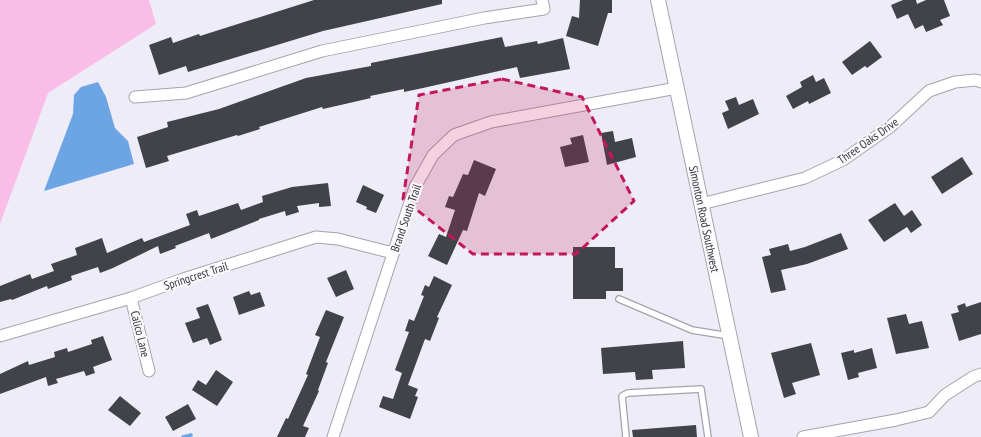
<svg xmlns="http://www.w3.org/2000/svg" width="981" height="437" viewBox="0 0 981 437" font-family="'PT Sans Narrow',sans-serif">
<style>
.green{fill:#fabde8}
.water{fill:#6da5e4}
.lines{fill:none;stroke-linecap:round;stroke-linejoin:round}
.stream{stroke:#6da5e4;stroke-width:3.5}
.building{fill:#41434b}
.service-casing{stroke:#a5a3ad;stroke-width:8}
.minor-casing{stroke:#a5a3ad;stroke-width:13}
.tertiary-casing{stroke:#a5a3ad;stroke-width:16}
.service{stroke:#fff;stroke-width:5.5}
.minor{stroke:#fff;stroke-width:11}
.tertiary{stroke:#fff;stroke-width:14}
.marked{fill:#c2185b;fill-opacity:0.2;stroke:#c2185b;stroke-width:3;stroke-dasharray:8 5;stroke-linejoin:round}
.labels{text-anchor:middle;stroke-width:4;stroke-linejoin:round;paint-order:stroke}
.street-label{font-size:12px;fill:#343337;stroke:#fbfafe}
</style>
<rect width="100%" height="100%" fill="#eeecf6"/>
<path class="green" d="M0,0h149l7,24 -108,69 -48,131z"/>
<path class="water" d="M98,82l8,15 9,31 13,13 6,23 -90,27 29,-77 1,-19 7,-8z"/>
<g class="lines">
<path class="stream" d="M183,437l8,-2"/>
</g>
<path class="building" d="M314,0h128v4l-119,27 -135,41 -2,-6 -27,9 -10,-30 22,-8 2,6 26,-9 1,2z
M580,0h32v13h-4l-10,33 -32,-10 6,-20 7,2z
M903,0h13l1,4 9,-4h18l6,16 -10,4 3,5 -17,7 -3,-7 -8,4 -7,-15 -11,5 -6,-14z
M502,37l3,10 32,-6 1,3 25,-6 7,31 -50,9 -3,-11 -94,21 -19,4v-3l-34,7 1,2 -26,6 -22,5 -1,-2 -63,20 1,2 -22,7 -1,-1 -70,21 2,5 -23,7 -9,-31 31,-10 -1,-5 52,-13 87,-31 65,-12v-3z
M870,41l12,16 -15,11 -2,-2 -13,9 -10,-13z
M813,75l3,7 8,-4 7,15 -22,11 -1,-3 -15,8 -7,-13 16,-9 -2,-5z
M736,97l3,8 14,-6 6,15 -31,15 -6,-16 7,-3 -4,-9z
M613,131l2,11 17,-4 4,19 -29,8 -6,-32z
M583,135l6,27 -24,5 -5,-20 12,-3 -2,-6z
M962,157l11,17 -31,20 -11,-17z
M474,160l22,9 -11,27 -6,-3 -12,38 -4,-1 -16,35 -19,-9 11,-22 7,3 9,-27 -10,-3 4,-11 4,1 10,-23 5,1z
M328,183l3,23 -12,1v-4l-22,3 2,6 -13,4 -1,-5 -26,8v1l-48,19 -2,-6 -34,13 1,2 -16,6 -2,-8 -45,22 -13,5 -2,-6 -27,9 1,4 -24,9 -1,-3 -35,14 -1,-1 -11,3v-16l30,-12 2,5 22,-8 -3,-7 26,-9 -2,-7 11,-4 16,-6 5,15 35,-15 2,4 46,-17 -4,-11 11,-4 2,6 39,-13 3,7 22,-8 -1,-6 30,-9z
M363,185l21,10 -8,18 -10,-4 1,-2 -11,-5z
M895,203l9,13 8,-6 10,15 -11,8 -4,-6 -23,15 -16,-22z
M841,233l7,16 -41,15 -26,6 5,20 -15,3 -9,-36 9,-2 -2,-6 19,-5 2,7 15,-4z
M573,247h42v21h8v23h-17v8h-33z
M346,270l8,19 -18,8 -9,-19z
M434,276l18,9 -15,32 2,1 -9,23 -5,-2 -17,46 10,4 -3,7 3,1 -8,22 -31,-12 4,-11 10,3 9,-26 -7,-3 14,-38 -4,-1 4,-12 5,2 10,-25 -3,-1 4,-10 4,2z
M249,291l2,4 9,-3 5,14 -26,9 -6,-18z
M981,302v32l-22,7 -8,-27 8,-2 -2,-6 8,-3 1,4z
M208,304l14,36 -12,5 -3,-7 -14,5 -8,-20 15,-5 -4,-10z
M326,310l18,7 -18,45 2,1 -10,27 1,1 -16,35 6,2 -4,9h-28l9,-19 2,1 20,-44 -2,-1 14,-37 -5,-2z
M906,314l3,10 13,-3 7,27 -33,6 -9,-36z
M103,336l9,24 -19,7 2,6 -9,3 -2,-5 -28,8 2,4 -10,3 -2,-9 -46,17v-20l28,-13 1,4 26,-8 -1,-5 13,-4 1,4 24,-8 -1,-4z
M683,341l2,27 -33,2 1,9 -17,1 -1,-8 -32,2 -2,-26z
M811,343l9,32 -28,8 4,11 -12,4 -13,-45z
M872,348l5,20 -19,5 1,4 -11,3 -7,-27 13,-3v3z
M216,370l17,12 -16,24 -25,-16 6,-10 8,5z
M120,396l21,17 -11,13 -22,-16z
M188,404l8,15 -23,12 -8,-14z
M696,425l1,12h-64l-1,-7z"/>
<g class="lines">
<g class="service-casing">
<path id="service" d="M619,299l73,31 37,6
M626,437l-4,-41 6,-3 73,-4 7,48"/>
</g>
<g class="minor-casing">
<path id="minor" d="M135,97l51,-4 136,-42 162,-33 60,-9 -2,-9
M701,204l104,-26 38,-18 47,-33 39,-36 26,-9 21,-2 5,2
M131,298l18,73
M0,336l131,-38 52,-19 133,-42 22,2 55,14
M333,437l82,-250 18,-32 21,-20 37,-13 186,-34
M803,437l93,-17 33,-8 16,-17 28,-18 8,-3"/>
</g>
<g class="tertiary-casing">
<path id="tertiary" d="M658,0l93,437"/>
</g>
<use href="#service" class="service"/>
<use href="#minor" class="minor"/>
<use href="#tertiary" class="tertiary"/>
</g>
<path class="marked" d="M502,79l80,18 52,104 -58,53h-103l-70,-55 16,-104z"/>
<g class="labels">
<g class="street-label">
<text transform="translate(868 141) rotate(-35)" y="4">Three Oaks Drive</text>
<text transform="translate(406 218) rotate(-71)" y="4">Brand South Trail</text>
<text transform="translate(704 219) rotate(78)" y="4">Simonton Road Southwest</text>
<text transform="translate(196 276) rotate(-18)" y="4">Springcrest Trail</text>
<text transform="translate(140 334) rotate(76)" y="4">Calico Lane</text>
</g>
</g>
</svg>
